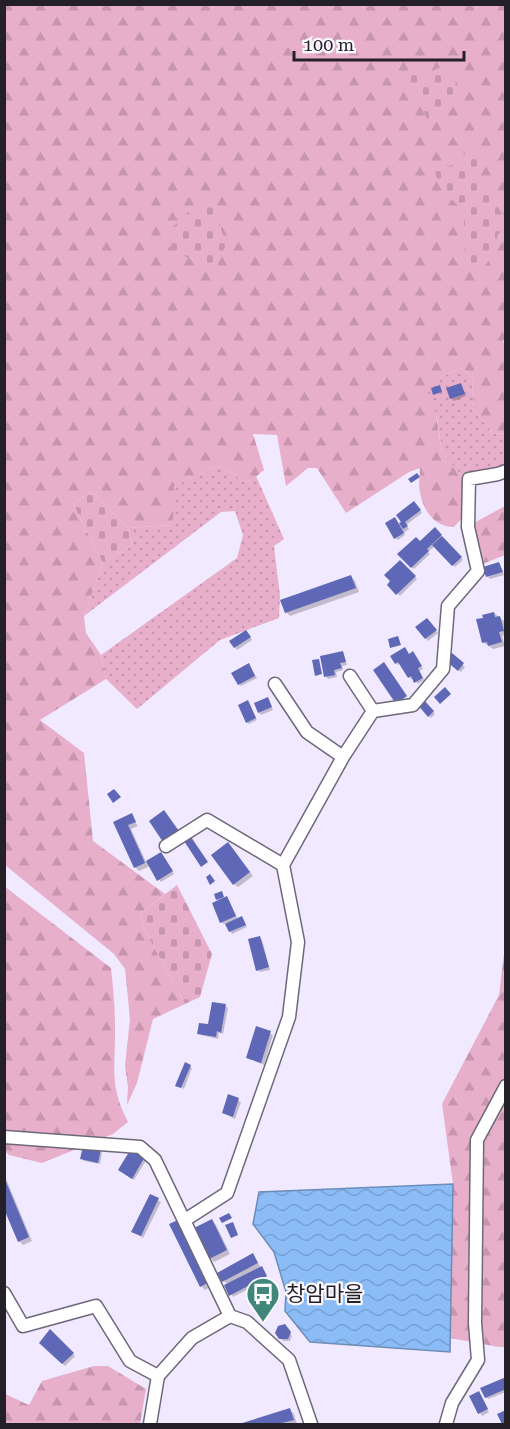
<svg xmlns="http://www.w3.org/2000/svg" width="510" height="1429" viewBox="0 0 510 1429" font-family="'Roboto Serif','Noto Sans KR',serif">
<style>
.grass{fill:url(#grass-dots)}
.forest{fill:url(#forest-firs)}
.cemetery{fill:url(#cemetery-stones)}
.water{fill:url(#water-waves);stroke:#6c8db8;stroke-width:1.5}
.shadow{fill:#0003}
.building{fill:#5f68b6}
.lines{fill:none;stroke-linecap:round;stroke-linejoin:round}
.minor-casing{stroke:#6e687a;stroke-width:15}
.minor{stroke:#fff;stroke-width:12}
.labels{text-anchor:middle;stroke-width:4.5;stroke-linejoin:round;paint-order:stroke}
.poi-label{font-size:21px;fill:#232028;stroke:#fbf9fe;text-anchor:start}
</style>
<defs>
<pattern id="grass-dots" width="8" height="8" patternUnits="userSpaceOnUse" patternTransform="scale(1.5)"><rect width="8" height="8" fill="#e8afca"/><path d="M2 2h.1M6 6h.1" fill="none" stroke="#c796ae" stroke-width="1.8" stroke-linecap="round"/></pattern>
<pattern id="forest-firs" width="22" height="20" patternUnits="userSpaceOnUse" patternTransform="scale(1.5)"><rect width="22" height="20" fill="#e8afca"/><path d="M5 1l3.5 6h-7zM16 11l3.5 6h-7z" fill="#c796ae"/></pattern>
<pattern id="cemetery-stones" width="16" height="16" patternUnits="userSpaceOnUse" patternTransform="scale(1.5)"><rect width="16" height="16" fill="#e8afca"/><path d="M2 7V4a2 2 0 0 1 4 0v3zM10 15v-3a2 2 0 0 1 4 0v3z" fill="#c796ae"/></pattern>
<pattern id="water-waves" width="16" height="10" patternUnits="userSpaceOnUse" patternTransform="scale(1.5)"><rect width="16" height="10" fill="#8bbcf6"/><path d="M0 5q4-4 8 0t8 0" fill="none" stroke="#78a1d3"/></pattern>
</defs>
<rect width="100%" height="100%" fill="#f0e9ff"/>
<path class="grass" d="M461,368l12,10 -1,30 22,26 11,-1v33l-20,7 -23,4 -20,-25 -5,-34 -13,-34z
M219,466l29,17 8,-7 28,63 -10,7 6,50 -1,22 -59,22 -83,69 -31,-30 -5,-24 136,-97 6,-23 -8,-24 -14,1 -137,104 19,-53 29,-18 -4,-17 45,-3v-39z"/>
<path class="forest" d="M4,5h501l1,334 -3,2 3,8 -1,84 -11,1 -22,-26 1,-30 -12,-10 -36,16 11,30 6,38 20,25v41l-8,9c-19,0 -31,-16 -34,-35 -2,-7 0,-17 0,-24l-11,4 -63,41 -29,-45h-9l-22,18 -9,-51 -24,-1 11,36 -16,13 -29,-17 -45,20 -1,39 -45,3 -36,-37 -19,13 30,59 -19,53 2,17 15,22 5,24 -66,41 44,33 9,88 72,53 -24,19 2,14 42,77 -32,15 -16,64 -10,22 1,-18 -3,-21 5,-47 -5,-50 -11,-15 -109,-89z
M505,506v49l-25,10 -8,-41z
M4,886l107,82c2,19 4,38 4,57 1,39 -7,60 13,97l-15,12 -71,29 -33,-8 -4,-4z
M505,945v402h-6l-49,-9 3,-154 -11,-80 57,-109z
M94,1366h14l38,23 -6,35h-135v-30l24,11 13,-24z"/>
<path class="cemetery" d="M416,64l10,10 15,-7 15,12 -2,16 -26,27c-5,-17 -18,-29 -25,-46z
M473,144l7,8 -5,24 30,41v9l-8,10v14l-20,26 -10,-14 -4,-51 -23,-24 -8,-24 19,3z
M201,206l13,2 12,36 -12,30 -45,-28 -1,-14 19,-19z
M92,491l36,37 4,17 -29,18 -30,-59z
M177,885l35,69 -12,43 -15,7 -42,-77 -2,-14z"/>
<path class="water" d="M453,1184l-3,168 -140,-10 -25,-31 1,-19 -12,-40 -21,-28 6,-32z"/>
<path class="shadow" d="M460,385l6,11 -12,5 -3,-3z
M416,505l6,8 -16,12 3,4 -5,4 1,2 -7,5 -3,-2 4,-13z
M435,529l28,31 -8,7 -20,-21 -7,6 2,2 -16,15 -15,-15 21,-11z
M400,562l17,17 -17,17 -11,-11z
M499,563l5,12 -14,4 -2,-2z
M351,577l4,4 4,11 -69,24 -4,-4z
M494,613l10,8 2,14 -4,1 3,10 -12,3 -10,-7z
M427,620l11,13 -10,8 -11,-14z
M249,634l3,6 -15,10 -2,-3z
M343,653l4,12 -5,1 1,4 -7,2 1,5 -9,2 -2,-3z
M409,655h6l8,14 -4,2 5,9 -6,4 -5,-6 -2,1 -2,-2 -8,-14 -3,2 -2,-2z
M452,655l13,12 -4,5 -13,-11z
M249,665l8,13 -16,8 -2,-2z
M268,699l5,11 -12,5 -2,-3z
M423,701l12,13 -4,4 -12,-14z
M248,702l9,18 -8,4 -2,-2z
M131,815l7,11 -7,3 15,33 15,-9 13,21 -13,8 -11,-16 -11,5 -4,-4 -20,-44z
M232,848l21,28 -15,11 -4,-3z
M222,893l2,6 3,-1 2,2 9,20 4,-2 5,9 -15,7 -6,-11 -2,1 -3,-2 -2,-21 -2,-2z
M260,938l2,2 8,30 -10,2 -2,-2z
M225,1006l3,2 -5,26 -4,-2 -1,7 -17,-4 -2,-2 10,-7z
M257,1028l16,7 -9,30 -16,-7z
M190,1066l2,2 -8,21 -7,-4z
M229,1096l12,6 -6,17 -12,-6z
M132,1149l15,10 -13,21 -12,-8z
M100,1151l2,2 -2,11 -16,-3 -2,-3z
M4,1174l28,67 -9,4 -4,-4 -15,-36z
M150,1196l11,6 -18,36 -10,-6z
M180,1221l34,64 -9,5 -4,-4z
M212,1221l4,4 14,29 -16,8 -4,-4z
M253,1255l15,24 -35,18 -5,-12 -4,-4z
M287,1329l5,7 -2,5h-7l-3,-3z
M51,1331l24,25 -10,10 -24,-23z
M506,1379v13l-18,7 -2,-2z
M481,1396l8,16 -7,4 -11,-19z
M290,1410l4,4 3,10h-55z"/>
<path class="building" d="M461,383l4,11 -15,5 -4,-11z
M440,385l2,7 -9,3 -2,-7z
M417,473l3,4 -9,6 -3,-4z
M414,501l7,9 -16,12 3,4 -5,3 -4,-6 2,-1 -5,-7z
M395,517l9,16 -10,6 -9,-16z
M435,527l7,8 -15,14 2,2 -18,17 -14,-14 19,-17 4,4z
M442,536l20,21 -10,9 -20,-21z
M400,560l16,16 -20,19 -9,-10 3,-4 -6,-6z
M499,562l4,10 -17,5 -3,-10z
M351,575l5,13 -71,25 -5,-13z
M494,612l1,5 5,-1 4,15 -5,1 3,10 -14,4 -1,-4 -5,1 -6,-24 7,-1 -1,-3z
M427,618l10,12 -12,9 -10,-12z
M246,630l5,7 -17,11 -5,-7z
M398,636l3,9 -11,3 -2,-9z
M405,647l4,7 4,-3 9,15 -4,2 5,10 -9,5 -3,-7 -3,2 -10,-16 -3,2 -5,-8z
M343,651l3,11 -6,1 2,5 -8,2 1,5 -11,2 -4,-21z
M452,653l12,10 -6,8 -12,-10z
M319,659l3,15 -7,2 -3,-16z
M384,662l23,34 -11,8 -23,-34z
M249,663l6,13 -17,9 -7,-12z
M445,687l6,7 -11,10 -6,-7z
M268,697l4,10 -14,6 -4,-10z
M423,699l11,12 -6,6 -11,-13z
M248,700l8,18 -10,5 -8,-18z
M114,789l7,8 -8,6 -6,-9z
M164,810l15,21 -16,11 -14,-21z
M132,813l4,9 -8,3 17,38 -11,5 -21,-46z
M191,837l17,25 -7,5 -17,-26z
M228,842l22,30 -17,13 -22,-30z
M161,852l12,19 -16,10 -11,-20z
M210,874l5,7 -5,4 -4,-8z
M222,891l2,6 -8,3 -2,-6z
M227,896l9,20 -16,7 -8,-20z
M242,916l4,9 -17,7 -4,-8z
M260,936l9,31 -13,4 -8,-32z
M212,1002l14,2 -5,29 -4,-2 -1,6 -19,-3 2,-11 9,1z
M256,1026l15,5 -10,32 -15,-5z
M185,1062l6,3 -10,23 -6,-2z
M228,1094l11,4 -6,19 -11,-4z
M83,1146l18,3 -3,14 -18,-4z
M132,1147l14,8 -14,24 -14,-9z
M4,1177l25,60 -11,5 -14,-33z
M150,1194l9,4 -18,38 -10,-4z
M229,1213l3,5 -10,5 -3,-5z
M180,1219l31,62 -11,6 -31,-63z
M212,1219l15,31 -18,9 -15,-31z
M233,1222l5,13 -7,3 -6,-13z
M253,1253l5,10 -36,19 -5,-9z
M262,1266l5,10 -38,20 -5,-11z
M285,1324l6,8 -3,7h-9l-4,-6 3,-7z
M50,1329l24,24 -12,11 -23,-21z
M506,1377v12l-21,9 -5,-10z
M479,1391l9,18 -10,5 -9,-18z
M290,1408l4,12 -16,4h-39z
M506,1410v14h-4l-5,-10z"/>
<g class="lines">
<g class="minor-casing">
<path id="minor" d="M350,676l23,35
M275,684l32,48 36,25
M166,846l41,-26 76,45
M4,1137l136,10 15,13 75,156 17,6 42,38 22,64
M185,1220l42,-27 62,-176 9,-75 -15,-77 60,-108 30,-46 40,-6 30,-36 5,-63 30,-35 -10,-44 1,-48 29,-5 8,-3
M4,1293l19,33 73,-20 34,55 28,15
M150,1424l8,-48 34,-38 38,-22
M446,1424l6,-21 26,-43 -3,-37 2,-183 29,-54"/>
</g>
<use href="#minor" class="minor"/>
</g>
<defs>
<g id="bus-pin" transform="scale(1.725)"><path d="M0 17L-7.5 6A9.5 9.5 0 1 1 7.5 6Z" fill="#41867a" stroke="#fbf9fe"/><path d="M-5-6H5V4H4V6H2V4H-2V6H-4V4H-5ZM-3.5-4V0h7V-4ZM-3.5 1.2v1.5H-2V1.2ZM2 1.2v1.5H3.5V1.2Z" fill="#fff"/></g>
</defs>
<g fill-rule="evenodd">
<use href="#bus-pin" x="263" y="1294"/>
</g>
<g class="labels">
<g class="poi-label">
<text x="286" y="1301">창암마을</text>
</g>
</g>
<rect width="510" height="1429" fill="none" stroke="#232028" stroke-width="12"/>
<path d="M294 51v9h170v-9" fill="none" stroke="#232028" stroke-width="3"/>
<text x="303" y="51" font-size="18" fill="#232028" stroke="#fbf9fe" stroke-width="4.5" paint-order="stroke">100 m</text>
</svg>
